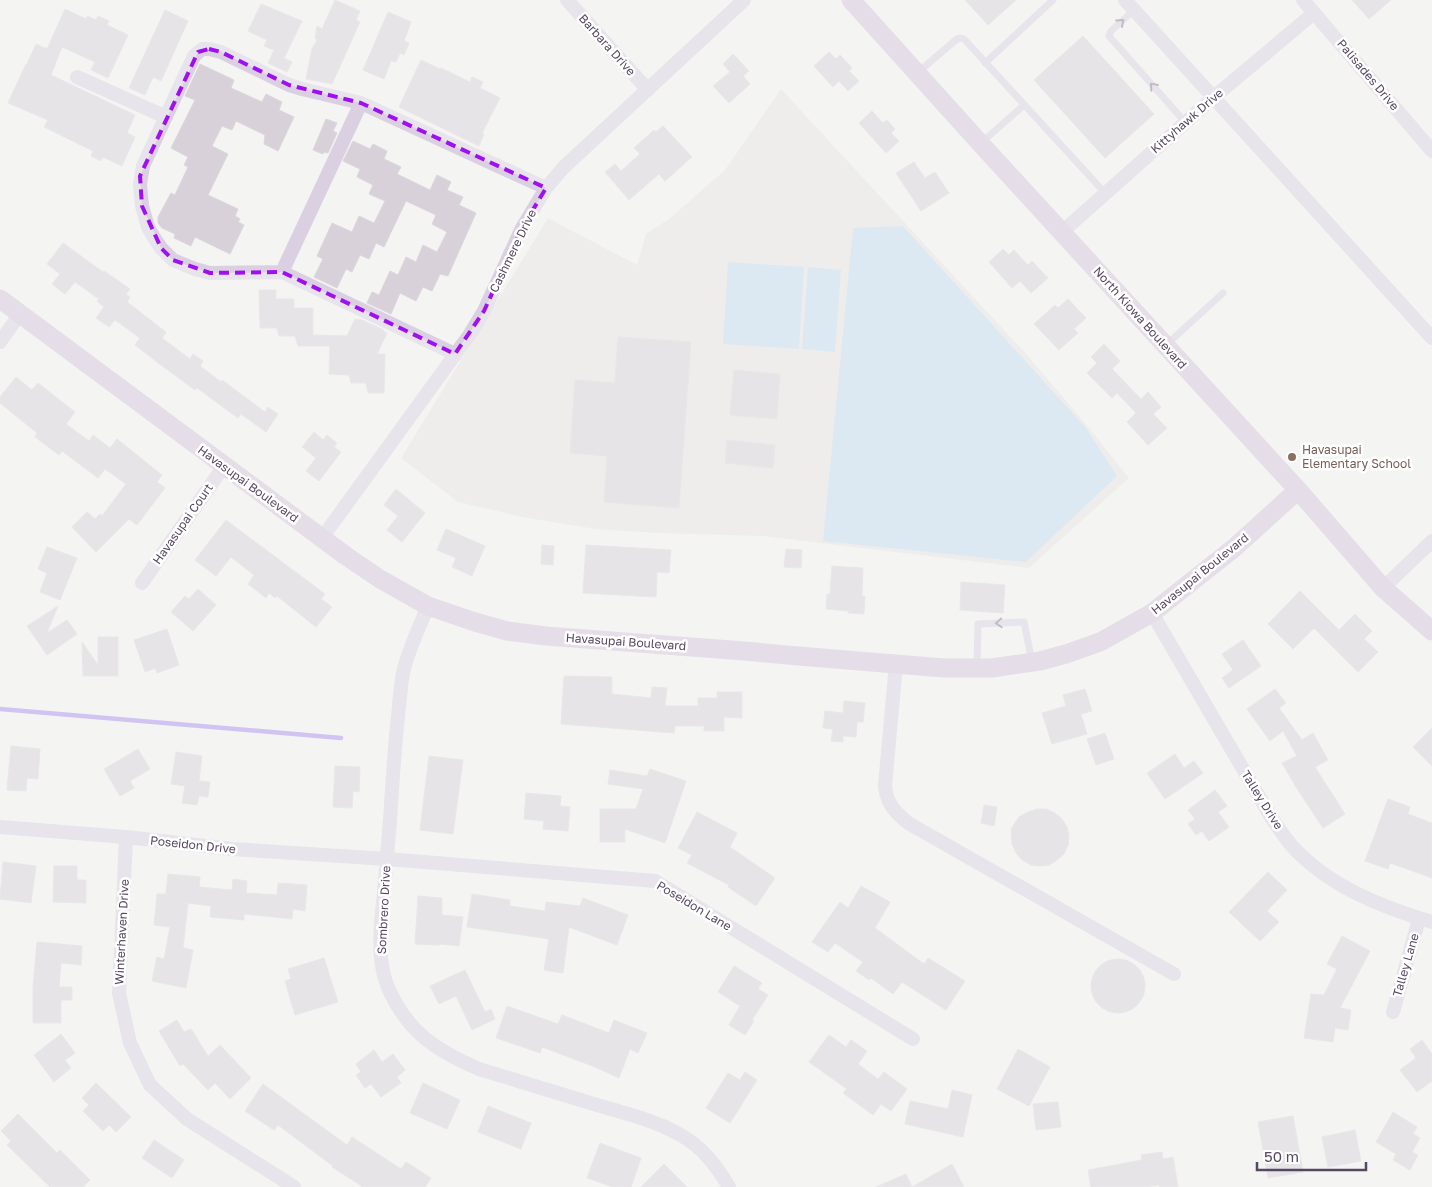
<svg xmlns="http://www.w3.org/2000/svg" width="1432" height="1187" viewBox="0 0 1432 1187" font-family="'Golos Text',sans-serif">
<style>
.education{fill:#e6e5e4}
.green{fill:#bfdbf3}
.lines{fill:none;stroke-linecap:round;stroke-linejoin:round}
.stream{stroke:#a78af2;stroke-width:4.5}
.building{fill:#d8d1da;stroke:#dcd6dd}
.lane{stroke:#dad0e2;stroke-width:7}
.street{stroke:#dad0e2;stroke-width:14}
.secondary{stroke:#d2c4db;stroke-width:19}
.oneway{stroke:#84788e}
.marked{fill:none;stroke:#9f0ff1;stroke-width:4;stroke-dasharray:10 6;stroke-linejoin:round}
.education-dot{fill:#8d6e63;stroke:#fff;stroke-width:2}
.labels{text-anchor:middle;stroke-width:5;stroke-linejoin:round;paint-order:stroke}
.street-label{font-size:12px;fill:#564861;stroke:#fff}
.education-label{font-size:12px;fill:#785e54;stroke:#fff;text-anchor:start}
</style>
<rect width="100%" height="100%" fill="#f4f4f2"/>
<path class="education" d="M781,89l246,266 63,74 39,49 -100,90 -267,-32 -105,-3 -62,-4 -73,-12 -64,-15 -57,-44 147,-240 89,47 9,-31 23,-15 56,-49z"/>
<path class="green" d="M903,226l183,202 31,48 -91,86 -203,-21 30,-313z
M728,262l76,5 -5,82 -76,-5z
M808,267l33,3 -6,82 -33,-3z"/>
<g class="lines">
<path class="stream" d="M0,709l341,29"/>
</g>
<path class="building" d="M335,0l25,11 -4,9 4,2 -28,62 -26,-5 6,-30 5,-9 -2,-2 2,-12 5,3z
M965,0h51l-28,25z
M1352,0h39l-22,19z
M261,4l41,17 -18,37 8,4 -5,10 -19,-9 6,-13 -10,-4 3,-6 -19,-9z
M65,9l21,10 1,-3 9,4 2,-4 11,5 -2,4 21,10 -20,43 -17,-8 4,-8 -33,-15 -11,28 84,40 -8,18 8,4 -13,29 -19,-9 -2,4 -10,-5 2,-5 -49,-24 4,-7 -40,-17 18,-39h1l9,-20 11,5z
M165,10l23,11 -27,60 -8,-4 -8,18 -16,-7z
M388,12l23,10 -7,19 5,2 -5,12 -4,-2 -4,9 -5,-1 -7,18 -21,-9z
M1083,36l71,78 -49,44 -71,-78z
M829,52l7,7 4,-4 12,13 -3,3 10,10 -11,10 -9,-10 -6,6 -19,-21z
M733,54l16,17 -6,5 7,8 -21,19 -16,-17 17,-14 -7,-8z
M421,60l19,9 1,-1 29,14 2,-5 11,5 -3,6 20,10 -18,35 2,1 -5,12 -80,-39z
M200,64l34,16 -3,8 31,14 4,-8 16,8 -3,8 15,7 -16,34 -14,-7 1,-9 -29,-14 -4,9 -10,-4 -10,20 16,8 -20,41 30,14 -3,7 5,3 -2,3 6,3 -14,29 -35,-17 -4,9 -17,-8 1,-4 -13,-6 -4,-5v-6l13,-24 4,2 13,-28 -4,-2 4,-8 -17,-9 24,-48 -10,-4z
M872,111l11,12 4,-3 8,9 -4,4 8,8 -13,12 -27,-30z
M326,119l11,4 -4,8 4,2 -9,20 -4,-1 -1,2 -10,-4z
M663,126l29,31 -27,24 -6,-7 -30,26 -24,-28 10,-8 6,7 19,-17 -6,-6 20,-18 2,2z
M353,141l17,8 3,-5 14,7 -3,8 17,8 -4,7 33,16 7,-15 14,7 -4,8 16,7 -4,8 17,8 -28,63 -8,-2 -8,17 -9,-4 -7,14 -16,-8 -9,21 -24,-11 5,-11 7,3 11,-24 8,4 8,-18 10,5 7,-17 14,7 10,-20 -15,-8 4,-9 -30,-14 -22,46 -8,-4 -7,16 -9,-4 -8,17 -6,-3 -9,19 -23,-11 9,-18 -6,-3 15,-33 20,9 7,-16 15,7 11,-22 -16,-7 4,-9 -16,-8 3,-8 -17,-8z
M914,162l11,16 10,-6 14,21 -28,18 -25,-38z
M63,243l40,29 1,-1 26,18 -4,5 4,3 -3,5 39,30 -4,6 28,21 3,-5 10,7 -3,5 21,16 1,-2 43,32 3,-5 10,7 -12,18 -25,-18 -3,4 -41,-30 -2,2 -34,-25 -26,-20 5,-7 -25,-18 -6,7 -13,-9 8,-11 -7,-6 2,-2 -24,-17 -10,12 -13,-10 8,-10 -13,-10z
M1003,249l6,6 5,-5 14,15 4,-4 16,17 -17,15 -11,-12 -8,7 -23,-26z
M259,290h17v9h18v9h19v27l34,1 8,-17 4,1 1,-1 24,11 -1,1 4,2 -10,21h8l-1,39h-16l-2,-10h-15l-2,-8 -20,-1 1,-28h-32l-3,-10h-16l-2,-8h-17z
M1068,299l18,19 -12,11 4,4 -19,17 -25,-26 21,-19 3,3z
M618,337l73,5 -12,166 -75,-6 3,-46 -37,-3 5,-73 40,3z
M1104,344l16,17 -8,8 29,30 7,-7 13,15 -8,7 14,14 -19,17 -21,-23 9,-9 -19,-20 -5,5 -25,-25 10,-10 -6,-6z
M734,370l46,4 -3,45 -47,-4z
M16,377l16,13 6,-7 37,29 -9,12 23,17 4,-6 17,13 7,-9 45,36 -5,7 8,6 -28,37 -8,-6 -33,33 -24,-25 15,-15 8,7 5,-5 2,2 24,-32 -21,-15 -7,9 -36,-27 -3,4 -24,-18 2,-4 -37,-30v-6z
M314,432l9,8 4,-5 10,8 -3,4 7,5 -22,29 -13,-10 10,-13 -14,-11z
M727,440l48,5 -2,23 -48,-5z
M396,489l29,24 -23,29 -15,-12 11,-14 -14,-11z
M226,520l99,74 -4,5 11,8 -16,20 -39,-31 -2,2 -6,-5 -3,5 -18,-14 6,-9 -23,-18 -15,19 -21,-16z
M446,529l39,17 -13,30 -20,-9 4,-9 -19,-8z
M542,545l12,1 -1,19 -12,-1z
M586,545l85,5 -2,23 -12,-1 -1,25 -73,-4z
M47,547l30,11 -17,42 -20,-8 7,-19 -9,-4z
M786,549l16,1 -1,18 -17,-1z
M832,566l31,2 -1,28h3l-1,18 -16,-1 1,-2 -23,-2 1,-15h3z
M961,582l44,3 -2,28 -43,-3z
M198,589l18,16 -23,26 -22,-19 14,-16 4,3z
M1300,591l39,39 16,-16 17,17 -8,8 14,13 -20,20 -44,-44 -21,21 -25,-25z
M58,606l-11,27 20,-13 10,14 -30,21 -20,-29z
M167,629l12,36 -22,8 -2,-5 -10,4 -11,-32z
M98,637h20v39h-35l-1,-34 16,23z
M1243,640l18,26 -32,22 -7,-10 11,-8 -11,-16z
M564,676l48,1v17l39,4 1,-11 15,1 -2,18h33v-8h19v-6h25v26l-18,-1v14h-20v-5h-29l-1,7 -113,-9z
M1085,689l7,22 -11,3 6,20 -35,10 -10,-31 24,-7 -3,-11z
M1275,689l11,14 -7,5 23,32 11,-7 15,27 -13,7 30,47 -22,14 -27,-41 -14,-24 15,-7 -14,-25 -13,10 -23,-32z
M844,701l21,2 -2,19h-6l-1,15 -13,-1v6l-12,-1 2,-12 -10,-1 2,-17 18,2z
M1432,728v38l-19,-19z
M1105,733l9,26 -18,6 -9,-26z
M11,746l29,3 -2,30 -11,-1 -1,13 -19,-1z
M138,749l12,20 -20,12 4,7 -14,8 -16,-27z
M176,752l26,4 -3,25 11,1 -2,15 -9,-1 -2,9 -15,-2 3,-17 -14,-2z
M1175,754l9,14 10,-7 9,12 -38,26 -18,-26z
M429,756l34,4 -10,74 -33,-4z
M335,766l25,1 -1,25 -6,-1 -1,17 -19,-1z
M650,769l36,12 -21,62 -40,-14v13h-25v-33h36l7,-20 -35,-5 2,-14 37,6z
M1215,790l12,16 -9,6 11,15 -20,14 -7,-10 -6,4 -8,-11 7,-5 -7,-9z
M526,793l35,3 -1,10 10,1 -2,24 -25,-2 1,-8 -20,-2z
M1388,799l22,8 -2,7 24,9v55l-42,-15 -2,6 -23,-8z
M984,805l13,2 -3,19 -13,-3z
M1037,809h9l9,4 7,6 5,8 2,9 -1,9 -4,9 -7,6 -8,5 -9,1 -9,-1 -9,-5 -6,-7 -4,-9 -1,-15 8,-12 9,-5z
M697,812l40,21 -7,14 45,31 -19,28 -28,-19 1,-2 -42,-22 5,-8 -14,-7z
M3,862l33,4 -5,37 -31,-4z
M54,866h23v14h9v23l-33,-1z
M1268,872l19,18 -20,21 12,11 -19,19 -31,-29z
M168,874l32,3 -1,10 33,3 1,-11 14,2 -1,12 31,2 1,-12 29,2 -2,26 -12,-2 -1,10 -48,-5v6l-34,-3 1,-11 -23,-3 -5,45 10,2 -7,38 -34,-7 5,-24 7,2 6,-32 -16,-2 3,-31h9z
M861,886l29,16 -15,26 49,36 4,-6 37,23 -19,29 -44,-28 -9,12 -22,-16 -2,2 -13,-9 7,-9 -28,-19 -7,9 -16,-10 28,-40 8,6z
M472,894l38,6v6l35,5 1,-9 34,4 3,-8 45,17 -11,30 -48,-18 -6,46 -19,-3 5,-31 -82,-12z
M418,896l24,2v17l21,2 -4,29 -19,-2v1l-25,-1z
M1342,936l28,15 -30,57 11,2 -3,20 -13,-2 -2,14 -29,-4 7,-44 13,1 13,-26 -10,-5z
M37,942l45,4 -1,19 -20,-2 -2,24h13v13h-11v23h-28v-36z
M324,958l14,44 -43,13 -10,-34 6,-2 -3,-10z
M1091 986a27 27 0 1 1 54 0a27 27 0 1 1-54 0Z
M734,966l28,17 -4,6 10,6 -16,25 2,1 -9,14 -16,-10 11,-19 -22,-14z
M465,970l20,42 6,-3 4,10 -23,11 -16,-34 -17,8 -9,-18z
M507,1006l51,18 4,-9 47,18 5,-13 33,13 -9,20 -8,-4 -11,29 -24,-11 -53,-20 -2,6 -44,-15z
M177,1020l7,12 7,-3 17,27 12,-11 31,33 -21,21 -15,-16 -7,7 -25,-26 -3,2 -21,-35z
M61,1034l14,19 -10,7 6,8 -17,14 -20,-27z
M829,1035l17,12 5,-7 16,11 -9,13 20,15 6,-7 23,17 -16,22 -10,-7 -8,11 -30,-22 4,-4 -38,-27z
M1422,1040l10,14v27l-15,11 -17,-22 16,-12 -6,-9z
M1018,1049l32,18 -21,39 -32,-17z
M374,1050l8,12 11,-8 12,16 -8,7 4,6 -20,14 -10,-13 -6,4 -9,-13 5,-3 -5,-8z
M745,1072l12,8 -27,43 -24,-15 22,-35 12,7z
M96,1083l35,34 -15,15 -7,-7 -6,6 -20,-20 6,-6 -7,-7z
M423,1083l37,17 -13,29 -37,-16z
M263,1084l84,61 5,-8 49,32 5,-7 25,16 -6,9h-62l-31,-20 1,-1 -55,-41 -4,5 -29,-19z
M952,1090l20,5 -9,42 -58,-13 5,-23 38,8z
M1058,1102l3,25 -25,3 -3,-26z
M488,1106l43,17 -10,26 -43,-17z
M1393,1112l24,15 -4,7 7,4 -8,14 6,3 -8,15 -17,-10 3,-6 -20,-12z
M18,1114l39,39 3,-3 30,30 -7,7h-33l-43,-42 4,-4 -10,-10z
M1293,1116l10,56 -35,6 -10,-56z
M1355,1130l6,31 -33,6 -6,-30z
M154,1140l30,20 -12,18 -30,-20z
M600,1143l41,15 -10,29h-18l-26,-9z
M1162,1152l1,7 10,-2 5,30h-19v-2l-13,2h-55l-3,-17 54,-10 -1,-5z
M664,1164l23,23h-46z
M952,1164l12,23h-88l30,-13 6,13z"/>
<g class="lines">
<path class="lane" d="M1134,10l-23,21 -2,5 76,86
M985,63l68,-63
M917,73l40,-34 4,-1 3,1 141,154
M981,143l43,-38
M1165,346l58,-53
M977,666l1,-42 46,-2 8,40"/>
<path class="street" d="M567,0l81,90
M1125,0l307,338
M1303,0l129,151
M77,77l89,40
M1062,232l152,-135 100,-84
M282,272l79,-169
M0,342l20,-28
M455,354l-173,-82 -72,1 -15,-4 -22,-9 -12,-12 -8,-12 -5,-9 -6,-21 -2,-22 3,-18 51,-110 8,-7h7l12,3 68,33 13,4 59,14 185,85
M322,538l148,-204 14,-23 38,-83 24,-40 18,-21 180,-167
M142,583l82,-117
M1383,588l49,-47
M428,606c-9,22 -20,44 -25,67 -3,17 -4,35 -6,53 -3,31 -5,63 -7,94 -2,24 -4,48 -6,72 -3,30 -8,64 3,93 19,46 48,65 92,84 39,12 78,24 118,36 31,9 66,17 93,36 16,11 29,29 39,46
M1152,613l119,204c6,9 13,19 20,28 37,41 90,62 141,77
M896,664l-11,122c2,18 9,25 23,37l266,151
M0,827l126,10 106,12 155,10 268,22 258,158
M126,837l-7,156 11,50 20,42 37,34 107,68
M1393,1012l26,-93"/>
<path class="secondary" d="M851,0l129,143 318,347 85,98 49,43
M0,299l346,257 34,23 48,27 47,16 32,9 39,5 198,15 54,5 146,12h48l48,-7 26,-7 34,-12 52,-29 82,-65 64,-58"/>
</g>
<defs><path id="oneway-chevron" d="M-2-3.5L2.5 0L-2 3.5" fill="none" stroke-width="1.6" stroke-linecap="round" stroke-linejoin="round" transform="scale(1.25)"/></defs>
<g class="oneway">
<use href="#oneway-chevron" transform="translate(1121 22) rotate(-42)"/>
<use href="#oneway-chevron" transform="translate(1153 86) rotate(-131)"/>
<use href="#oneway-chevron" transform="translate(999 623) rotate(177)"/>
</g>
<path d="M0 0H1432V1187H0ZM209,49l12,3 68,33 72,18 185,85 -24,40 -38,83 -29,43 -173,-82 -72,1 -37,-13 -12,-12 -19,-42 -2,-30 58,-124z" fill="#f4f4f2" fill-opacity=".55" fill-rule="evenodd"/>
<path class="marked" d="M209,49l12,3 68,33 72,18 185,85 -24,40 -38,83 -29,43 -173,-82 -72,1 -37,-13 -12,-12 -19,-42 -2,-30 58,-124z"/>
<circle class="education-dot" cx="1292" cy="457" r="5"/>
<g class="labels">
<g class="street-label">
<text transform="translate(607 45) rotate(48)" y="4">Barbara Drive</text>
<text transform="translate(1368 75) rotate(50)" y="4">Palisades Drive</text>
<text transform="translate(1187 121) rotate(-41)" y="4">Kittyhawk Drive</text>
<text transform="translate(513 251) rotate(-64)" y="4">Cashmere Drive</text>
<text transform="translate(1140 318) rotate(48)" y="4">North Kiowa Boulevard</text>
<text transform="translate(248 484) rotate(36)" y="4">Havasupai Boulevard</text>
<text transform="translate(183 524) rotate(-55)" y="4">Havasupai Court</text>
<text transform="translate(1200 574) rotate(-39)" y="4">Havasupai Boulevard</text>
<text transform="translate(626 642) rotate(4)" y="4">Havasupai Boulevard</text>
<text transform="translate(1262 800) rotate(58)" y="4">Talley Drive</text>
<text transform="translate(193 845) rotate(6)" y="4">Poseidon Drive</text>
<text transform="translate(694 906) rotate(31)" y="4">Poseidon Lane</text>
<text transform="translate(384 910) rotate(-87)" y="4">Sombrero Drive</text>
<text transform="translate(122 932) rotate(-87)" y="4">Winterhaven Drive</text>
<text transform="translate(1406 965) rotate(-74)" y="4">Talley Lane</text>
</g>
<g class="education-label">
<text x="1302" y="454">Havasupai<tspan x="1302" dy="14">Elementary School</tspan></text>
</g>
</g>
<path d="M1257 1162v8h109v-8" fill="none" stroke="#564861" stroke-width="2.5"/>
<text x="1264" y="1162" font-size="15" fill="#564861" stroke="#ffffff" stroke-width="4" paint-order="stroke">50 m</text>
</svg>
